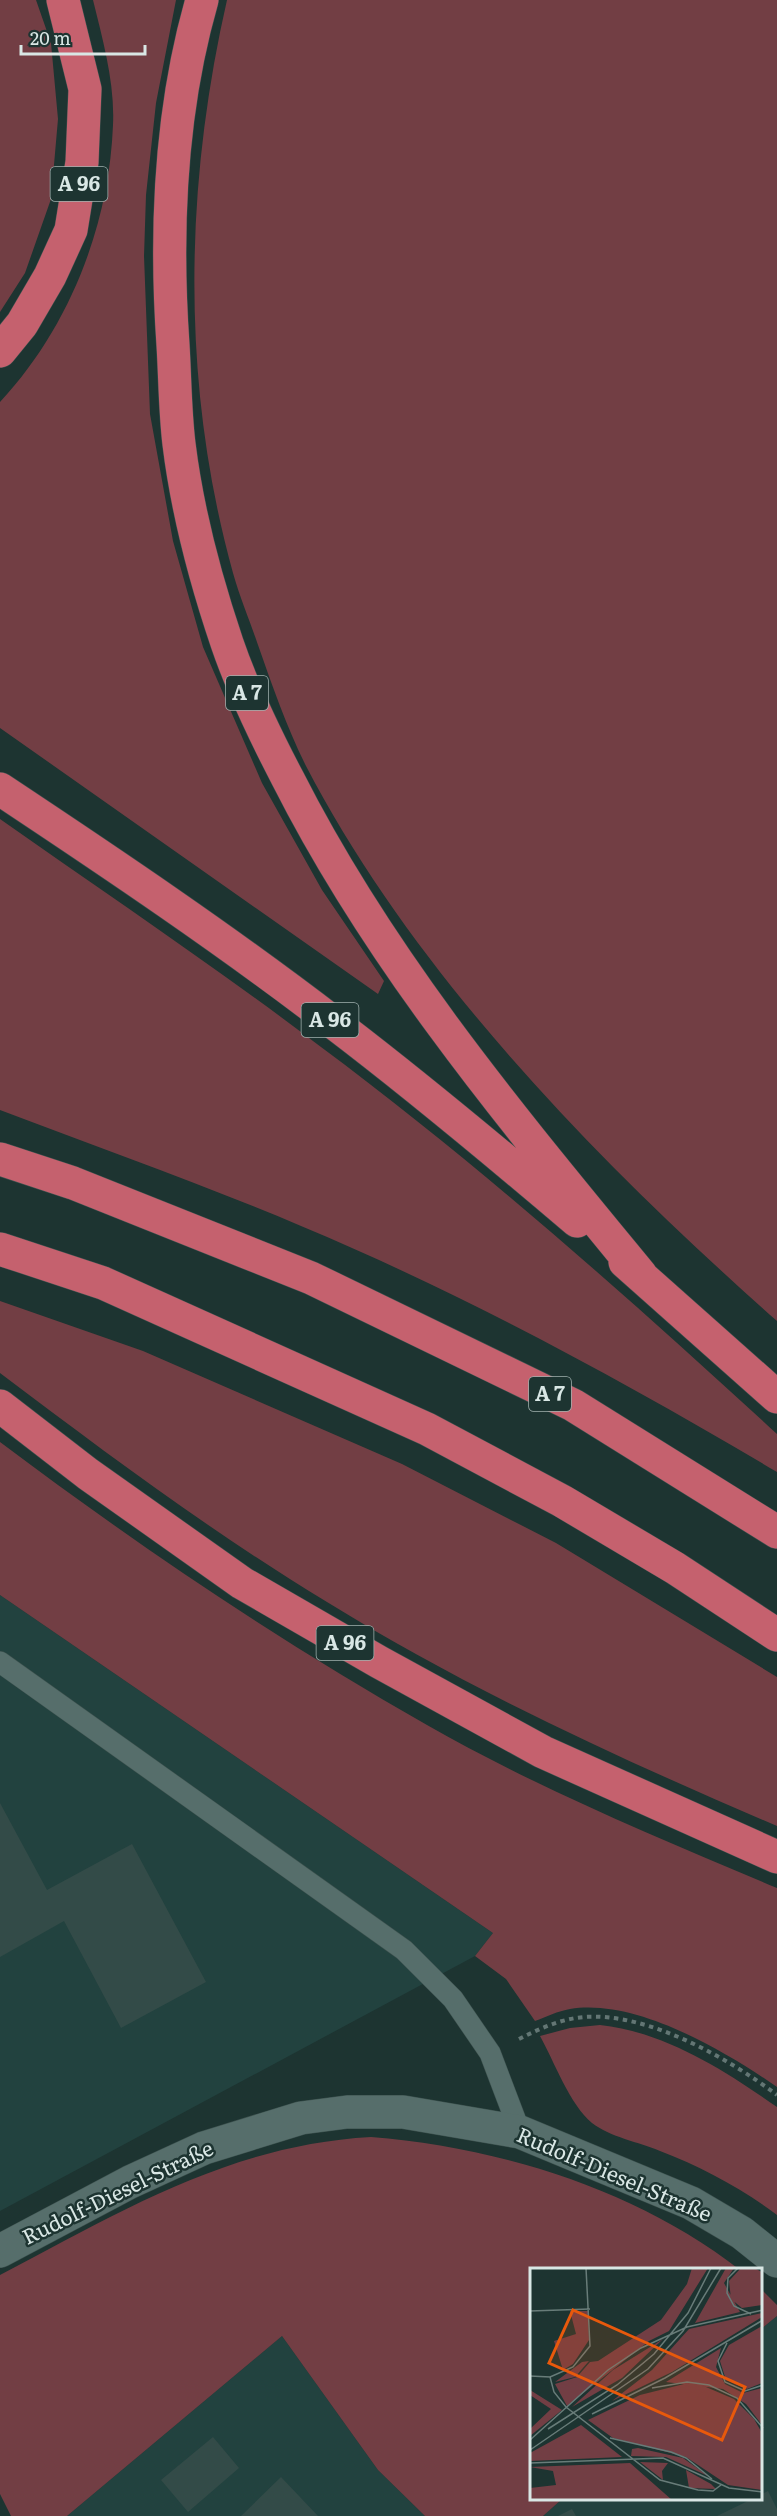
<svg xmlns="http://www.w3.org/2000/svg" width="777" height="2516" viewBox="0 0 777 2516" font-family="Literata,serif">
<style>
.built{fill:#22423f}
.green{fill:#723e44}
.building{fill:#334b48}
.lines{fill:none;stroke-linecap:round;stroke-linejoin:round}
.service-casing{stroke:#3c514e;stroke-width:22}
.minor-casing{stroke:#3c514e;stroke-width:34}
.motorway-casing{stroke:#3c514e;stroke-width:34}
.path{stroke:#637674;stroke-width:4;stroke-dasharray:4.5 4.5;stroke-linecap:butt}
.service{stroke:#566e6b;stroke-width:21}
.minor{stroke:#566e6b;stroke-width:33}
.motorway{stroke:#c5616e;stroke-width:33}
.labels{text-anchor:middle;stroke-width:5;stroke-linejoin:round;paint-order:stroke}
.shield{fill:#1d3431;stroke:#a1b1af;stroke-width:1.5}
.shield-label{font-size:20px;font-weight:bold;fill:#d9e7e5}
.street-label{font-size:21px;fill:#d9e7e5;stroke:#1d3431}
.inset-road{fill:none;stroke:#687c79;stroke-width:1.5}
.view{fill:#e8590c;fill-opacity:0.15;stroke:#e8590c;stroke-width:3}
.inset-edge{fill:none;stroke:#d9e7e5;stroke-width:3}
</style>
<rect width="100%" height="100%" fill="#1d3431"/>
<path class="built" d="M0,1595l493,338 -18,23 -475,255z
M777,2316v200h-234l18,-16h199l1,-171z
M282,2336l96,134 47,46h-358z"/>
<path class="green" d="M0,0h36l15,43 7,76 -7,80 -26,74 -25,39z
M93,0h83l-20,103 -10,92 -2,61 6,158 23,127 30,106 59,136 60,107 62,91 -6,13 -378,-266v-326c69,-74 109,-176 113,-277 2,-42 -10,-84 -20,-125z
M227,0h550v1321c-176,-156 -362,-345 -471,-555 -19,-38 -34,-81 -48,-121 -8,-24 -18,-47 -25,-72 -52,-187 -49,-385 -6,-573z
M0,819c108,76 217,149 321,228 160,119 309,252 456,387v38c-154,-91 -311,-177 -476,-246 -99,-42 -201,-78 -301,-116z
M0,1301l143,50 259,113 154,79 221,134v149c-154,-66 -308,-136 -450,-224 -114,-69 -221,-149 -327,-229z
M0,1442c137,103 279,199 427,283 112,64 232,113 350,163v199c-52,-36 -141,-89 -207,-78 -12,2 -24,8 -35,12l-29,-42 -31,-23 18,-23 -493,-338z
M600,2025c65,7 124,45 177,82v108c-36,-27 -75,-48 -117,-64 -21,-9 -50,-14 -68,-28 -22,-18 -38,-62 -52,-87l30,-8z
M371,2137c128,10 267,53 369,133h-209v230h30l-18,16h-118l-47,-46 -96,-134 -215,180h-56l-11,-22v-219c122,-64 230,-130 371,-138z
M761,2289l16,16v11l-16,13z"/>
<path class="building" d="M0,1803l47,87 85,-46 74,138 -85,46 -57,-107 -64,36z
M213,2437l26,31 -51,44 -27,-32z
M281,2477l37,39h-77z
M768,2491l9,18v7h-60l33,-16h10v-5z
M572,2509l4,7h-18z"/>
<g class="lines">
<g class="service-casing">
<path id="service" d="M0,1662l404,288 49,49 37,54 30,79"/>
</g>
<g class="minor-casing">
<path id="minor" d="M0,2251l130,-69 74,-34 97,-30 46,-6h56l117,20 171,71 51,30 35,28"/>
</g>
<g class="motorway-casing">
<path id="motorway" d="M202,0c-32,111 -37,230 -29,345 2,32 2,66 6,99 8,65 27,137 48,199 16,47 38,92 61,136 92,182 224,339 353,496
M0,351l22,-27 28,-48 21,-46 11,-68 3,-73 -22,-89
M0,789c113,75 226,151 334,234 83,63 163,130 243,198
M0,1159l73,24 238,95 262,127 204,127
M0,1249l103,34 324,146 135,72 113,67 102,67
M625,1262l152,135
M0,1406l88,68 154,109 137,79 164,90 234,105"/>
</g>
<path class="path" d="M519,2039c20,-10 41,-20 65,-22 63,-5 144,41 193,78"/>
<use href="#service" class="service"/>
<use href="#minor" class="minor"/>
<use href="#motorway" class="motorway"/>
</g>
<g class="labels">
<g class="shield">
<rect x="50.5" y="167" width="57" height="34" rx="4.5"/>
<rect x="226" y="676" width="42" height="34" rx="4.5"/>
<rect x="301.5" y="1003" width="57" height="34" rx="4.5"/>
<rect x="529" y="1377" width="42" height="34" rx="4.5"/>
<rect x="316.5" y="1626" width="57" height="34" rx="4.5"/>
</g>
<g class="shield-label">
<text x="79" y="191">A 96</text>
<text x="247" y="700">A 7</text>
<text x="330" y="1027">A 96</text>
<text x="550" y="1401">A 7</text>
<text x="345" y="1650">A 96</text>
</g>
<g class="street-label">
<text transform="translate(614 2175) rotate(23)" y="7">Rudolf-Diesel-Straße</text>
<text transform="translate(118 2193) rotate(-26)" y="7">Rudolf-Diesel-Straße</text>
</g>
</g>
<g transform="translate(530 2268)">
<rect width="232" height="232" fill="#1d3431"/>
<path d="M162,0h16l-39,63 -20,10 -82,65 -12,-22 22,-7 13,-15 8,-1 63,-41 26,-36zM196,0h8l-10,15 16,29 -45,11zM224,0l8,4v33l-20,3 -11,-9 -2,-18 11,-12zM40,43h18l1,29 -16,24 -10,6 -9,-29 22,-7zM232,45v4l-90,55 -60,29 40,-31 37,-41zM232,58v57l-15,6 -21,-9 -6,-19 9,-16zM133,71l-41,39 -50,29 41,-37zM191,80l-5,19 9,17 18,9 19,-5v37l-16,-21 -23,-15 -57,-7zM59,93l-14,16 -20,5 27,-20zM154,116l22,3 28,12 20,20 8,14v57l-34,-5 -42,-28 -73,-19 -25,-18 52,-25zM0,122l32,20 -32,26v-7l21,-20 -21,-14zM51,157l41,32 -92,4v-8zM108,180l45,10 25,18 -42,-19 -35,-1 1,-7zM110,194l28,1 -6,8 1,9zM100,195l42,37h-142v-12l26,-3 -3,-14 -23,-4zM156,202l25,14 5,5 -27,-1z" fill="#723e44"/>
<path class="inset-road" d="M208,0l-10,10 -1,15 7,13 17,8M0,43l60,-2M197,75l-9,18 7,21 20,9 18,-6M0,108l20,1 4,15 12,15 94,73 38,10 15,1 8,-6M20,109l23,-10 17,-21 -4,-78M122,120l35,-6 22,3 28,13 26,30M62,146l73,-36 98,-58M18,161l69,-44 37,-31 34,-41 23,-45M80,170l61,14 15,6 26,21M0,172l78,-70 33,-22 46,-21 76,-17M0,182l118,-81 35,-38 38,-63M0,195l133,-5 66,30 34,4"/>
<path class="view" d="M43,42l172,77 -23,53 -173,-77z"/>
<rect width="232" height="232" class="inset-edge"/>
</g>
<path d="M21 45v9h124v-9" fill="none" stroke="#d9e7e5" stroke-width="3"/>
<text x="30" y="45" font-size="18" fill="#d9e7e5" stroke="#1d3431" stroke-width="4.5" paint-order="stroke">20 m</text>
</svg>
